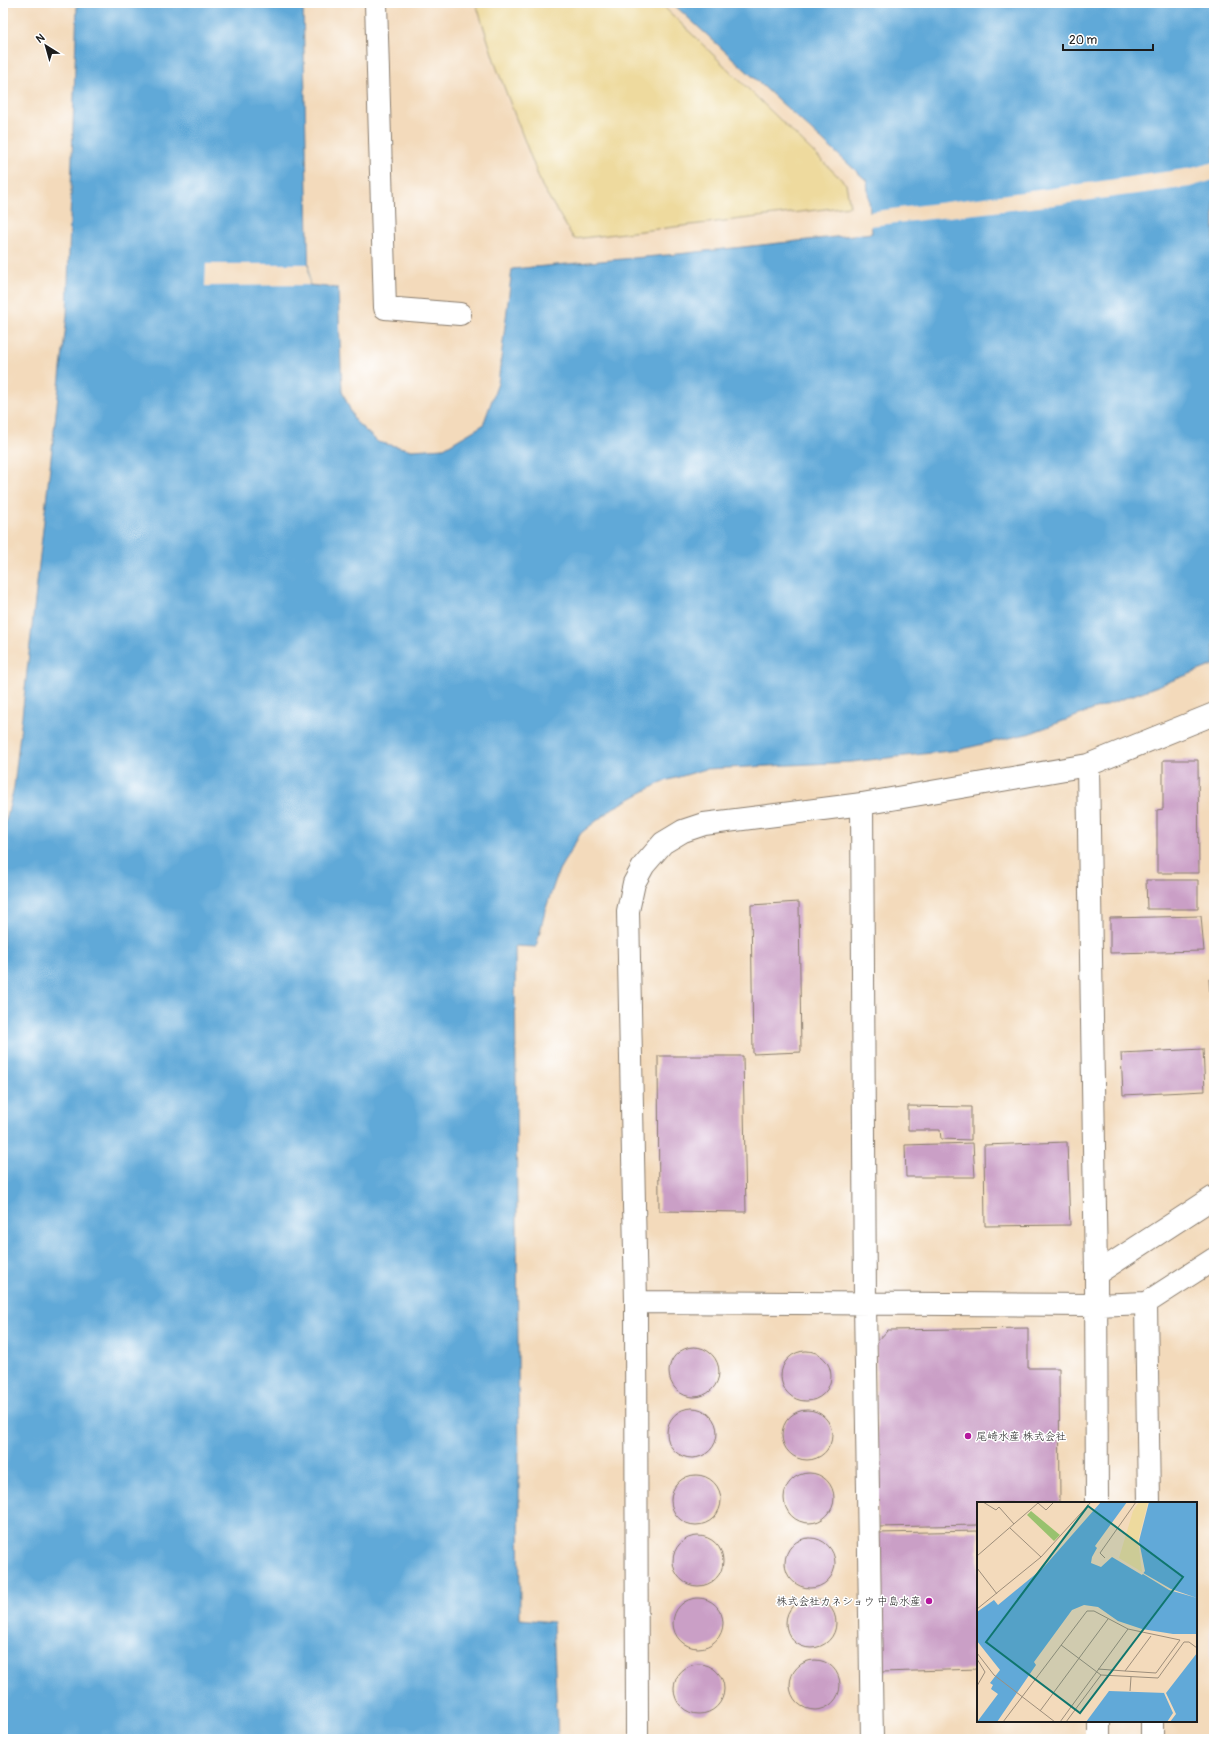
<svg xmlns="http://www.w3.org/2000/svg" width="1217" height="1742" viewBox="0 0 1217 1742" font-family="Pangolin,'Klee One',sans-serif">
<style>
.built{fill:#dad6f7}
.sand{fill:#eeda9e;stroke:#857b5d}
.water{fill:#61a9d8;stroke:#3e627a}
.pier{fill:#f3dabb}
.building{fill:#ca9fc6}
.lines{fill:none;stroke-linecap:round;stroke-linejoin:round}
.street-casing{stroke:#887b6c;stroke-width:24}
.street{stroke:#fff;stroke-width:22}
.poi-dot{fill:#b5179e;stroke:#fff;stroke-width:1.5}
.labels{text-anchor:middle;stroke-width:3;stroke-linejoin:round;paint-order:stroke}
.poi-label{font-size:11px;fill:#1c1c1c;stroke:#fff;text-anchor:start}
.inset-road{fill:none;stroke:#9d8e7b;stroke-width:1}
.view{fill:#0f766e;fill-opacity:0.15;stroke:#0f766e;stroke-width:2}
.inset-edge{fill:none;stroke:#1c1c1c;stroke-width:2}
</style>
<rect width="100%" height="100%" fill="#fff"/>
<filter id="ink" filterUnits="userSpaceOnUse"><feTurbulence type="fractalNoise" baseFrequency=".025" numOctaves="2"/><feDisplacementMap in="SourceGraphic" scale="8" xChannelSelector="R" yChannelSelector="G"/><feConvolveMatrix kernelMatrix="1 2 1 2 8 2 1 2 1" color-interpolation-filters="sRGB"/></filter>
<filter id="wash" filterUnits="userSpaceOnUse"><feTurbulence type="fractalNoise" baseFrequency=".012" numOctaves="4" result="noise"/><feDisplacementMap in="SourceGraphic" scale="16" xChannelSelector="R" yChannelSelector="G"/><feGaussianBlur stdDeviation="0.9" result="paint"/><feColorMatrix in="noise" values="0 0 0 0 0 0 0 0 0 0 0 0 0 0 0 0 0 1.4 0 .05"/><feComposite in="paint" operator="in"/></filter>
<g filter="url(#wash)">
<rect width="100%" height="100%" fill="#f3dabb"/>
<path class="built" d="M1210,1576h4v163h-3z"/>
<path class="sand" d="M476,3h184l186,181 4,22 -276,33 -32,-53 -46,-120z"/>
<path class="water" d="M77,3h226l6,282 29,3 4,103 13,30 23,21 34,8 32,-2 39,-23 15,-42 14,-114 166,-15 194,-21 -5,-52 -195,-178h542v662l-183,68 -73,17 -106,12 -146,7 -44,13 -49,26 -32,25 -22,37 -13,38 -10,39 -21,-1 5,673 33,3 5,117h-555v-906l11,-46 53,-472z"/>
<path class="pier" d="M1214,162v18l-24,7 -151,20 -169,19 -2,-14 178,-23 146,-21z
M206,264h102l1,21 -104,1z"/>
<g id="blocks">
<path class="building" d="M1163,760h35l1,113h-42v-63l6,-1z
M1146,880h52v29h-51z
M799,902l2,150 -48,2 -2,-149z
M1201,916l3,35 -94,2v-35z
M1209,979h5v34h-3z
M1203,1049l2,42 -82,4 -2,-42z
M658,1056h85l3,156 -87,-1z
M908,1106l63,1v33l-30,-1 -1,-9h-32z
M1067,1142l3,83 -85,1 -1,-81z
M973,1143l2,34h-69l-1,-32z
M1028,1328v40h31l1,135h-82v22l-100,2 -2,-184 12,-13z
M669 1372a25 25 0 1 1 50 0a25 25 0 1 1-50 0Z
M781 1376a25 25 0 1 1 50 0a25 25 0 1 1-50 0Z
M1212,1383h2v22h-1z
M667 1433a25 25 0 1 1 50 0a25 25 0 1 1-50 0Z
M782 1435a25 25 0 1 1 50 0a25 25 0 1 1-50 0Z
M784 1498a25 25 0 1 1 50 0a25 25 0 1 1-50 0Z
M671 1500a25 25 0 1 1 50 0a25 25 0 1 1-50 0Z
M978,1531v138l-96,3 -3,-139z
M673 1561a25 25 0 1 1 50 0a25 25 0 1 1-50 0Z
M785 1563a25 25 0 1 1 50 0a25 25 0 1 1-50 0Z
M786 1623a25 25 0 1 1 50 0a25 25 0 1 1-50 0Z
M673 1623a25 25 0 1 1 50 0a25 25 0 1 1-50 0Z
M790 1685a25 25 0 1 1 50 0a25 25 0 1 1-50 0Z
M674 1689a25 25 0 1 1 50 0a25 25 0 1 1-50 0Z"/>
</g>
</g>
<g filter="url(#ink)">
<use href="#blocks" fill-opacity="0" stroke="#887b6c" stroke-width="1"/>
<g class="lines">
<g class="street-casing">
<path id="street" d="M376,3l9,305 75,6
M1088,765l8,509 1,229
M862,804l3,500 7,435
M1096,1274l118,-77
M636,1302l460,3 50,-2 68,-44
M1146,1303l3,200
M1099,1721v18
M1152,1721v18
M637,1739l-1,-437 -8,-391 6,-28 10,-18 19,-22 20,-12 21,-7 158,-20 226,-39 126,-51"/>
</g>
<use href="#street" class="street"/>
</g>
</g>
<g class="poi-dot">
<circle cx="968" cy="1436" r="4"/>
<circle cx="929" cy="1601" r="4"/>
</g>
<g class="labels">
<g class="poi-label">
<text x="976" y="1440">尾崎水産 株式会社</text>
<text x="921" y="1605" text-anchor="end">株式会社カネショウ 中島水産</text>
</g>
</g>
<g transform="translate(977 1502)">
<rect width="220" height="220" fill="#f3dabb"/>
<path d="M54,9l29,24 -6,6 -27,-26z" fill="#99c26e"/>
<path d="M162,0h9l-10,39 4,31 -23,-14 14,-47z" fill="#eeda9e"/>
<path d="M124,0h26l-32,44 2,2 -5,9 -1,6 10,4 11,-10 30,18 3,-4 -6,-30 10,-39h48v132h-24l-31,-5 -24,-8 -20,-14 -14,-2 -12,5 -38,52 2,3 -39,57h-20l21,-28 -7,-5 2,-4 -3,-2 10,-13 -23,-29v-29l17,-12 4,5 45,-37zM220,151v69h-111l23,-31 57,2z" fill="#61a9d8"/>
<path d="M135,53l59,34 26,9 -28,-8zM187,191h2l10,21 -6,8h-3l6,-9z" fill="#f3dabb"/>
<path class="inset-road" d="M6,0l13,8 3,-3 15,17M33,26l31,29M0,54l61,-53 8,7 8,-8M128,56l-5,-5 36,-51M0,66l20,26M0,107l64,-52 50,-55M84,143l40,30 57,3 26,-36h5l8,6M0,151l17,22 61,47M0,157l8,13 -8,14M121,167l27,2 26,-35M153,189l1,-14M63,209l68,-92M26,220l84,-111h7l34,18 52,11 -24,33 -31,-2M83,220l68,-93M89,220l35,-47"/>
<path class="view" d="M111,4l95,71 -103,136 -94,-71z"/>
<rect width="220" height="220" class="inset-edge"/>
</g>
<rect width="1217" height="1742" fill="none" stroke="#fff" stroke-width="16"/>
<g transform="translate(46 46) rotate(323)" stroke="#ffffff" stroke-width="3" paint-order="stroke">
<path d="M0-3L7 15L0 10L-7 15Z" fill="#1c1c1c"/>
<text y="-6" font-size="11" font-weight="bold" text-anchor="middle" fill="#1c1c1c">N</text>
</g>
<path d="M1063 44v6h90v-6" fill="none" stroke="#1c1c1c" stroke-width="2"/>
<text x="1069" y="44" font-size="12" fill="#1c1c1c" stroke="#ffffff" stroke-width="3" paint-order="stroke">20 m</text>
</svg>
